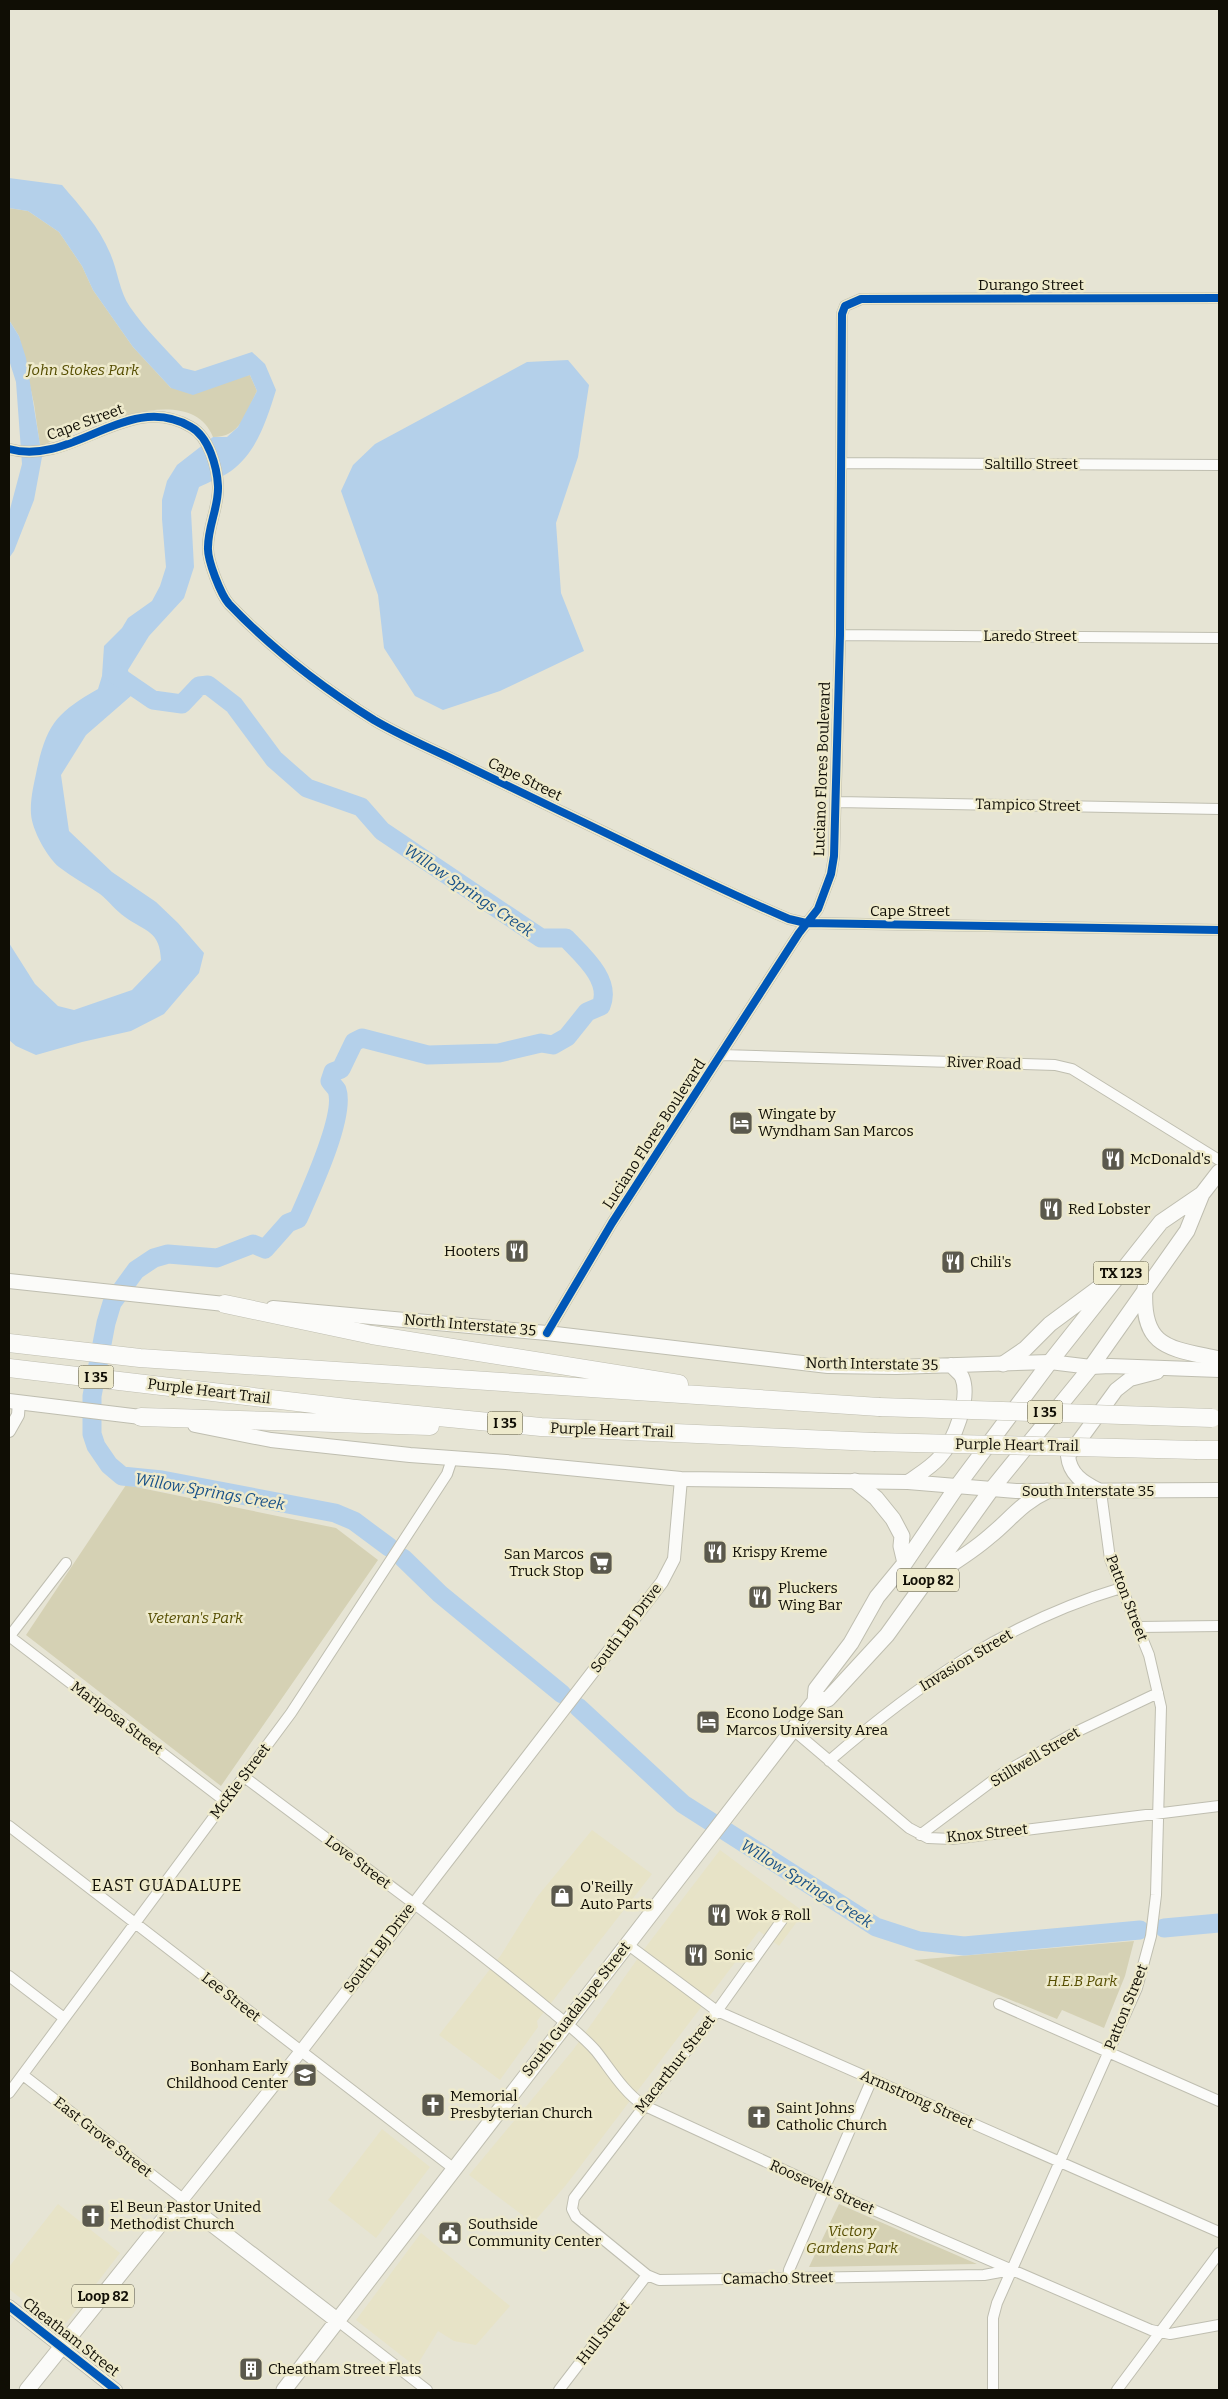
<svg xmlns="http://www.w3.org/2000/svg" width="1228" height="2399" viewBox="0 0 1228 2399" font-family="Bitter,serif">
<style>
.built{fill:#e7e3c7}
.green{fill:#d5d1b4}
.water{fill:#b4d0ea}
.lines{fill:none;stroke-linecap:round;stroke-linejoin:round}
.river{stroke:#b4d0ea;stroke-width:19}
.minor-casing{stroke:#bfbeb0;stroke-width:12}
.tertiary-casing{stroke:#bfbeb0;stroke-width:14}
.secondary-casing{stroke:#bfbeb0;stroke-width:16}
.primary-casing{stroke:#bfbeb0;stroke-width:17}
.motorway-casing{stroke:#bfbeb0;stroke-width:19}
.minor{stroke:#fbfbf9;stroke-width:10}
.tertiary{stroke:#fbfbf9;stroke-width:12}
.secondary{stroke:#fbfbf9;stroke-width:14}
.primary{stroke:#fbfbf9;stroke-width:15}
.motorway{stroke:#fbfbf9;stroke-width:18}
.motorway-bridge-casing{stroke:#bfbeb0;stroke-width:19;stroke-linecap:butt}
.motorway-bridge{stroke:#fbfbf9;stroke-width:18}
.cycleway-casing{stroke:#eeeacc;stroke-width:11}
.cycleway{stroke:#0057b8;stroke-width:8}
.labels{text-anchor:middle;stroke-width:5;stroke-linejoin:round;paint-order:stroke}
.shield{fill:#eeeacc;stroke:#535041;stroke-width:1}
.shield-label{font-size:14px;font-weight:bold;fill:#100e05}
.street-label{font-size:15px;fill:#100e05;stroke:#eeeacc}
.park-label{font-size:15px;font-style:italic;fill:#554d01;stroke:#eeeacc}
.poi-label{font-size:15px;fill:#100e05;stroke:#eeeacc;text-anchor:start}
.water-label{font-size:16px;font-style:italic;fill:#185187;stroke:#eeeacc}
.neighbourhood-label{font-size:16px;letter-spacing:1px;fill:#100e05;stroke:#eeeacc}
</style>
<rect width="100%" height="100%" fill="#e6e4d4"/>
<path class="built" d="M592,1830l60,44 -115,147 1,6 -38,53 -61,-45 62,-80 36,-58z
M720,1850l84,62 -25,34 -20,-15 -193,254 -33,38 -64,-48 104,-125 75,-106z
M382,2129l48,38 -54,71 -48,-38z
M58,2204l62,49 -54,70 -10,3 -47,-37v-22z
M421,2233l89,73 -34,39 -22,-4 -16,-10 -22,36 -60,-47z"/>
<path class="green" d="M9,208l19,3 31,21 23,34 11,24 40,57 38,41 79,-13 7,16c-12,23 -16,46 -44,46 -24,-60 -134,-5 -173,9l-6,-42 -15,-68 -10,-16z
M126,1485l210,43 42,32 -157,226 -195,-151z
M1134,1941l-9,35 -21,52 -42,-18 -5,9 -143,-59z
M839,2204l138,60 -168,3z"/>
<path class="water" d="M9,178l53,7c18,21 37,42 48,68 8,18 9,38 20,54 15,22 35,41 53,61l12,3 57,-19 13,12 11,26c-9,29 -19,62 -45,81 -10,7 -22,11 -32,16l-8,25 3,55 -10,31 -35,38 -21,34 4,25 -46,40 -25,40 8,56 43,41 44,30 22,21 26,30 -5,20 -35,41 -33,17 -49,11 -46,13 -20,-9 -7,-6v-97l26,41 23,22 16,4 58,-20 29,-30c-1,-29 -15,-28 -36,-43 -9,-6 -16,-16 -25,-23 -13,-9 -28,-17 -41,-27 -12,-10 -27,-37 -28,-53 -1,-15 3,-30 6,-45 10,-46 21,-57 61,-80l4,-13 2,-30 18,-18 6,-10 24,-17 8,-15 6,-19 -4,-48v-19l5,-19 10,-16 36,-28h14l11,-10 19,-36 -7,-16 -57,20 -22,-7 -38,-41 -40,-57 -11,-24 -23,-34 -31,-21 -19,-3z
M9,320l10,16 7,22 16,99 -8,43 -20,51 -5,7v-45l13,-49 -6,-82 -7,-22z
M568,360l21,25 -11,72 -22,66 5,70 23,58 -84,40 -57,19 -28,-14 -31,-48 -6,-53 -37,-104 12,-26 22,-21 152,-82z"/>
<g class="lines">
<path class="river" d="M115,674l38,26 29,4 17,-18 9,-1 26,20 40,54 33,29 54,19 21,24 159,107h25c16,17 46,42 35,68l-14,6 -20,25 -14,8 -12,-2 -42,10 -71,2 -66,-17 -8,4 -13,27 -8,3 -3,9c2,3 5,6 7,9 9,26 -28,104 -39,129l-10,4 -23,26 -12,-5 -36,14 -49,-4 -14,4 -18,12 -24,33 -6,20 -14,73v38l4,12 13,19 13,11 40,4 173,33 19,8 35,26
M403,1558l37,36 122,100
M578,1707l105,97 193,123 43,14 45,5 176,-16
M1164,1928l55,-5"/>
<g class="minor-casing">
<path id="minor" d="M9,449c64,18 119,-59 182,-22 18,10 26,40 27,59 1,20 -10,40 -10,61 -1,13 13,48 21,57 42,44 94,84 145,116 22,13 46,24 70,35 38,18 77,37 116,56 76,36 151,75 229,108l17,4 413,7
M843,463l376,2
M840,635l379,3
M837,802l382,7
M722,1055l333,10 17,4 147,91
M547,1333l65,-110 187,-290 19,-24 13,-35 3,-18 6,-221 2,-321 3,-8 16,-7 358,-1
M1140,1627l79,-1
M9,1636l216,165
M9,1637l57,-74
M792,1729l117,99 19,10 24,1 267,-33
M829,1761c89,-77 178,-139 292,-173
M243,1776c103,78 209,153 308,235 15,12 32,25 45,40 15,19 27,40 47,54l182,84 326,141 19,4 49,-9
M9,1826l444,342
M920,1835l83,-62 73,-41 82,-39
M782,1920l-65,91 -143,187 -2,11 4,8 71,58 12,5 325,-5 27,-5
M627,1944l90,67 502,221
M9,1976l55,42
M999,2004l220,97
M23,2075l160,124
M9,2093l282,-380 156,-239 5,-15
M788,2278l1,-8 83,-191
M338,2321l89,69
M559,2390l88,-115
M993,2390v-72l4,-15 140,-315 14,-52 5,-41 5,-188 -12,-52 -39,-96 -9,-67
M1117,2390l102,-137"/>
</g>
<g class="tertiary-casing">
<path id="tertiary" d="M9,1431l9,-16 1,-13
M184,2208l-1,-9 118,-148 361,-469 12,-23 7,-80
M9,2306l107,84"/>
</g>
<g class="secondary-casing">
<path id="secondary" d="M9,1281l225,24
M273,1308l274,25 281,33 68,1 154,-5 41,5 19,-1 109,4
M9,1401l140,17
M195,1425l76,15 139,15 96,7 175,17 227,3 108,9 203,-1
M908,1482c11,-8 22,-14 31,-24 15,-16 32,-60 23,-81 -2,-4 -8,-8 -11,-12
M1098,1490c-16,-8 -28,-16 -30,-34l48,-66 14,-11 27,-7"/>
</g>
<g class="primary-casing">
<path id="primary" d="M1145,1288c-4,61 25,60 74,71
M1003,1364l22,-15 25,-25 58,-43
M855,1481l21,17 17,21 9,17 -1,10 4,17
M936,1574c19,-12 37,-23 54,-38 21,-17 31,-33 57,-45
M815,1701l13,-2 59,-64 104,-145 100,-123 96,-136 15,-37
M27,2390l138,-172c10,-11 22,-11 34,-4l139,107
M284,2390l531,-689 1,-12 35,-46 26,-46 28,-34 53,-78 92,-123 111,-140 41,-28 17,-22"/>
</g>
<g class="motorway-casing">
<path id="motorway" d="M225,1304l147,31 307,49
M9,1343l131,15 739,49
M9,1368l347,41 185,18 333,15
M141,1417l289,9
M1197,1450h22"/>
</g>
<use href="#minor" class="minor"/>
<use href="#tertiary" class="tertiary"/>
<use href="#secondary" class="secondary"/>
<use href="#primary" class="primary"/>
<use href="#motorway" class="motorway"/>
<g class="motorway-bridge-casing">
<path id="motorway-bridge" d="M879,1407l333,11
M874,1442l323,8"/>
</g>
<use href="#motorway-bridge" class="motorway-bridge"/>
<g class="cycleway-casing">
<path id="cycleway" d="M9,449c64,18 119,-59 182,-22 18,10 26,40 27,59 1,20 -10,40 -10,61 -1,13 13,48 21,57 42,44 94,84 145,116 22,13 46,24 70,35 38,18 77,37 116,56 76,36 151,75 229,108l17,4 413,7
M547,1333l65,-110 187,-290 19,-24 13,-35 3,-18 6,-221 2,-321 3,-8 16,-7 358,-1
M9,2306l107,84"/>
</g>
<use href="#cycleway" class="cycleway"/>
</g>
<defs>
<g id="hotel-square" transform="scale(1.25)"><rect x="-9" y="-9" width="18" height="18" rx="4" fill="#5b594d" stroke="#eeeacc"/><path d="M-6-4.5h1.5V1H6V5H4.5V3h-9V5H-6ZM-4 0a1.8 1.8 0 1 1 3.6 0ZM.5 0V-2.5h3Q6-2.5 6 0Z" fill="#fff"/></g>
<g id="restaurant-square" transform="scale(1.25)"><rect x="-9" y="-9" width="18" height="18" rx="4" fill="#5b594d" stroke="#eeeacc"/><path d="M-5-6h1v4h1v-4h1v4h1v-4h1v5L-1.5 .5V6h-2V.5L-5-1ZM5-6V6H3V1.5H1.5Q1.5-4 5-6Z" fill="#fff"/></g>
<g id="supermarket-square" transform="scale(1.25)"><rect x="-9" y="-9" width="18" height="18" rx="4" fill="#5b594d" stroke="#eeeacc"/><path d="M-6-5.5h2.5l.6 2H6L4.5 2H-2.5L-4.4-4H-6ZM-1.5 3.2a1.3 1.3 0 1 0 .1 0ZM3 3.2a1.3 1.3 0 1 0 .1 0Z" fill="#fff"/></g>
<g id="shop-square" transform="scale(1.25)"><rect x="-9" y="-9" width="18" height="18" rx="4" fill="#5b594d" stroke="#eeeacc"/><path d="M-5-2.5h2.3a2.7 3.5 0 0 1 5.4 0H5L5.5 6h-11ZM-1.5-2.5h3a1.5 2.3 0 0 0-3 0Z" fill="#fff"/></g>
<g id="school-square" transform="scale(1.25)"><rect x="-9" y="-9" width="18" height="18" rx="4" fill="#5b594d" stroke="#eeeacc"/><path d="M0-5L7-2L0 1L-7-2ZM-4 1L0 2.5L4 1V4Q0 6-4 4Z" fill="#fff"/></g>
<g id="church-square" transform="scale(1.25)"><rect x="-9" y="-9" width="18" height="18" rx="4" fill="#5b594d" stroke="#eeeacc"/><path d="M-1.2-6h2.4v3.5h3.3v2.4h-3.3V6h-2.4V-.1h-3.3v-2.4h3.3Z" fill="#fff"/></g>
<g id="civic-square" transform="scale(1.25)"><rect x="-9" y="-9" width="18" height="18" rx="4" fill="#5b594d" stroke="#eeeacc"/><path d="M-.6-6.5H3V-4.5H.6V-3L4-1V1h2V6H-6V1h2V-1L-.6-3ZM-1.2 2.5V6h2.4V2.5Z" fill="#fff"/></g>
<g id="building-square" transform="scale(1.25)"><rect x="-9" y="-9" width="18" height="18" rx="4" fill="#5b594d" stroke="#eeeacc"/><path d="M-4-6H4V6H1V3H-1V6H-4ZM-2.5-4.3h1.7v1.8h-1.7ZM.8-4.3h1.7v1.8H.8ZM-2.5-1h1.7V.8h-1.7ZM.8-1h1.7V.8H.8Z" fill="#fff"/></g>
</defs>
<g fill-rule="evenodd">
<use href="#hotel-square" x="741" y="1123"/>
<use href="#restaurant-square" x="1113" y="1159"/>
<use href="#restaurant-square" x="1051" y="1209"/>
<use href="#restaurant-square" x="517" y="1251"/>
<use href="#restaurant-square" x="953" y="1262"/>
<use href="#restaurant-square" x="715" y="1552"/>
<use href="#supermarket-square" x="601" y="1563"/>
<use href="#restaurant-square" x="760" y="1597"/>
<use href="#hotel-square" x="708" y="1722"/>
<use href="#shop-square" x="562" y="1896"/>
<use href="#restaurant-square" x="719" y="1915"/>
<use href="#restaurant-square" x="696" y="1955"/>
<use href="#school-square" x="305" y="2075"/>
<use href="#church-square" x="433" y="2105"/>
<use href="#church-square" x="759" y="2117"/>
<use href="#church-square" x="93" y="2216"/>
<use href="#civic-square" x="450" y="2233"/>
<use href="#building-square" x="251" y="2369"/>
</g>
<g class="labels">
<g class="shield">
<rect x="1093.5" y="1261.5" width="55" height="23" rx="4"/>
<rect x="78.5" y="1365.5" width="35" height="23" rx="4"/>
<rect x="1027.5" y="1400.5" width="35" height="23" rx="4"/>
<rect x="487.5" y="1411.5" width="35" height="23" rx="4"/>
<rect x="897" y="1568.5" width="62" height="23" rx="4"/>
<rect x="72" y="2284.5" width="62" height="23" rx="4"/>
</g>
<g class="shield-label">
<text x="1121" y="1278">TX 123</text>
<text x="96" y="1382">I 35</text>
<text x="1045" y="1417">I 35</text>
<text x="505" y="1428">I 35</text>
<text x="928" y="1585">Loop 82</text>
<text x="103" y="2301">Loop 82</text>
</g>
<g class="street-label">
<text x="1031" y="290">Durango Street</text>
<text transform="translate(85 422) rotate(-20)" y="5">Cape Street</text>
<text x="1031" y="469">Saltillo Street</text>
<text x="1030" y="641">Laredo Street</text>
<text transform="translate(822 769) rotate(-88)" y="5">Luciano Flores Boulevard</text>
<text transform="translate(525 779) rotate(26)" y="5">Cape Street</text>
<text transform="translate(1028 805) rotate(1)" y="5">Tampico Street</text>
<text x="910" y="916">Cape Street</text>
<text transform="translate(984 1063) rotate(2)" y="5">River Road</text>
<text transform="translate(654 1134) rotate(-57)" y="5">Luciano Flores Boulevard</text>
<text transform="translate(470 1325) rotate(5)" y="5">North Interstate 35</text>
<text transform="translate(872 1364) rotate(1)" y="5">North Interstate 35</text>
<text transform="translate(209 1391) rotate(7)" y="5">Purple Heart Trail</text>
<text transform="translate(612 1430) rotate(2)" y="5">Purple Heart Trail</text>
<text transform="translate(1017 1445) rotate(1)" y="5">Purple Heart Trail</text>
<text x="1088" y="1496">South Interstate 35</text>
<text transform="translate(1127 1598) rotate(69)" y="5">Patton Street</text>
<text transform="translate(626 1628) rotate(-53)" y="5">South LBJ Drive</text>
<text transform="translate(966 1660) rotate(-31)" y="5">Invasion Street</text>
<text transform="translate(117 1718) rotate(37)" y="5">Mariposa Street</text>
<text transform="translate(1035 1757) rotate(-31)" y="5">Stillwell Street</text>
<text transform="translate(240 1781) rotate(-53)" y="5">McKie Street</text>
<text transform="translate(987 1833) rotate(-6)" y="5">Knox Street</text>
<text transform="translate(358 1862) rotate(37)" y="5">Love Street</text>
<text transform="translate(379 1948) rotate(-53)" y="5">South LBJ Drive</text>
<text transform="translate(231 1997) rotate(38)" y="5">Lee Street</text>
<text transform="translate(1126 2007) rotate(-68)" y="5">Patton Street</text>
<text transform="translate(576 2009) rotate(-52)" y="5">South Guadalupe Street</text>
<text transform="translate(675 2064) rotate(-52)" y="5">Macarthur Street</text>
<text transform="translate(917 2099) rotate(24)" y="5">Armstrong Street</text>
<text transform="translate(103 2137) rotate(38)" y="5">East Grove Street</text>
<text transform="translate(822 2187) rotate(24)" y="5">Roosevelt Street</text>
<text transform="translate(778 2278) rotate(-1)" y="5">Camacho Street</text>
<text transform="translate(603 2333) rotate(-52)" y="5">Hull Street</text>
<text transform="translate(71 2337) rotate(38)" y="5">Cheatham Street</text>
</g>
<g class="park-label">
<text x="83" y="375">John Stokes Park</text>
<text x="195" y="1623">Veteran's Park</text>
<text x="1082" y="1986">H.E.B Park</text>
<text x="852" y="2236">Victory<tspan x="852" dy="17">Gardens Park</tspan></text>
</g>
<g class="poi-label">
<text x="758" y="1119">Wingate by<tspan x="758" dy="17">Wyndham San Marcos</tspan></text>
<text x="1130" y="1164">McDonald's</text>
<text x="1068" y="1214">Red Lobster</text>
<text x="500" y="1256" text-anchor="end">Hooters</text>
<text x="970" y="1267">Chili's</text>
<text x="732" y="1557">Krispy Kreme</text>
<text x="584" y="1559" text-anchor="end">San Marcos<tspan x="584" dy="17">Truck Stop</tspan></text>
<text x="778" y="1593">Pluckers<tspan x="778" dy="17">Wing Bar</tspan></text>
<text x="726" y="1718">Econo Lodge San<tspan x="726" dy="17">Marcos University Area</tspan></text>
<text x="580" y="1892">O'Reilly<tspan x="580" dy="17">Auto Parts</tspan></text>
<text x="736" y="1920">Wok &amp; Roll</text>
<text x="714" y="1960">Sonic</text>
<text x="288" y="2071" text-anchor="end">Bonham Early<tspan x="288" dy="17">Childhood Center</tspan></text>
<text x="450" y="2101">Memorial<tspan x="450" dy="17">Presbyterian Church</tspan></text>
<text x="776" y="2113">Saint Johns<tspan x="776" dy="17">Catholic Church</tspan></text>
<text x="110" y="2212">El Beun Pastor United<tspan x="110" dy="17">Methodist Church</tspan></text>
<text x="468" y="2229">Southside<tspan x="468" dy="17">Community Center</tspan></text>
<text x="268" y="2374">Cheatham Street Flats</text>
</g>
<g class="water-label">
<text transform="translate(469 890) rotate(34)" y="6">Willow Springs Creek</text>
<text transform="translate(210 1491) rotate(10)" y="6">Willow Springs Creek</text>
<text transform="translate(807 1883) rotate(32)" y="6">Willow Springs Creek</text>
</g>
<g class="neighbourhood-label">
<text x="167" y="1891">EAST GUADALUPE</text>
</g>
</g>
<rect width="1228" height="2399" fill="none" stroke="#100e05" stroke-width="20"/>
</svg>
